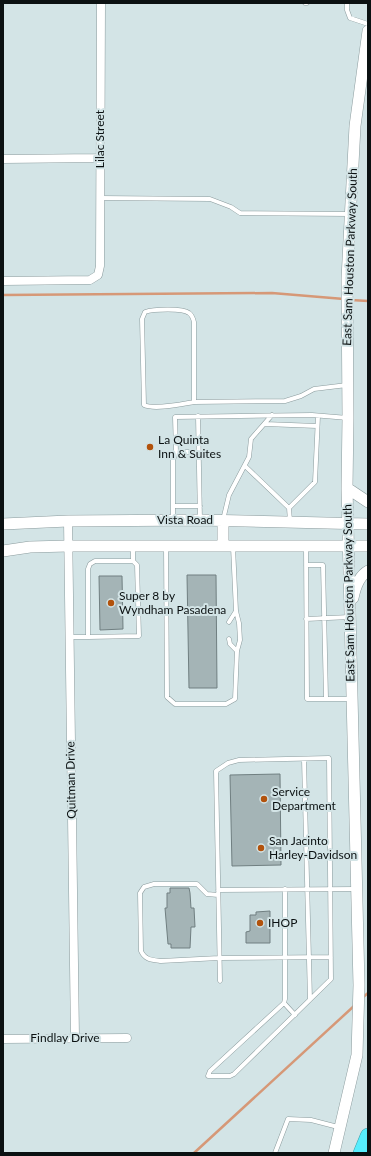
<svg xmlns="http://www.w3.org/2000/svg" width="371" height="1156" viewBox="0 0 371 1156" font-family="Lato,sans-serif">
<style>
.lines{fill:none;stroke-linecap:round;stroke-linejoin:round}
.stream{stroke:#d69877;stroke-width:2.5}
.building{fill:#a4b4b6;stroke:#707f81}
.lane-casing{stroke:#8b9b9d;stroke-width:5}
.street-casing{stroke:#8b9b9d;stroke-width:9}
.secondary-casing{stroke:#8b9b9d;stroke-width:12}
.highway-casing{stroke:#3ca0ab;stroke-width:16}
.lane{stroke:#fff;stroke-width:4}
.street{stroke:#fff;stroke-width:8}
.secondary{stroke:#fff;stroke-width:11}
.highway{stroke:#57edfd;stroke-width:15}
.poi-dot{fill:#b2520c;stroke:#d3e4e6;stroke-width:1.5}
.labels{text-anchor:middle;stroke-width:4;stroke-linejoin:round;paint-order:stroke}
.street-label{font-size:12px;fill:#0b1112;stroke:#d3e4e6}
.poi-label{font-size:12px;fill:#0b1112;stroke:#d3e4e6;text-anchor:start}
</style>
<rect width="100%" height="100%" fill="#d3e4e6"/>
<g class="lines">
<path class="stream" d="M3,295l269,-2 72,6
M351,300l17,1
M362,998l6,-5
M194,1153l160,-147"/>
</g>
<path class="building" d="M187,575h29l1,113h-28z
M99,576h23l1,53 -23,1z
M280,774l1,91 -49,1 -2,-91z
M170,888h19l1,5 1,15h3l1,19h-4l-1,21h-19v-4h-3l-3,-36h2v-15h3z
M270,911v32h-24v-11l4,-1v-16h6v-3z"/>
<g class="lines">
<g class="lane-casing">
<path id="lane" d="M305,3h2
M347,3v7l3,8 18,6
M100,198l110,1 21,8 9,6 110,1
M194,402c-12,2 -39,8 -50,3l-2,-86 3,-7c8,-3 38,-4 44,1 3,2 4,5 5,9v80l91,-1 16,-5 13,-7 33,-4
M198,416l2,104
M265,424l52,2
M176,452h23
M245,466l44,42 1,13
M173,506h27
M289,508l26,-26 3,-66
M173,519v-59l3,-8 -1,-35 137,-2 36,3
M223,520l6,-25 20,-38 2,-18 21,-24
M166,547l1,150 8,7h51l9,-5 2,-48 3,-11 -1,-17 -3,-12 -3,-64
M306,548l1,151h44
M306,565h17l3,133
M306,619l44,-2
M229,622l7,-11
M70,637h18v-68l2,-5 5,-3h38v-15
M88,637l51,-1 -2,-71 -4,-4
M229,639l1,5 7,7
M304,759l6,241
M218,890l138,-1
M218,895l-11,-1 -10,-10h-43l-10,3 -4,6 1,58c4,9 11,9 20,10l58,-3 112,-1
M220,981l-4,-210 12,-8 11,-3 90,-2 2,221 -97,95 -4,2h-22l2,-5 74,-68 1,-4v-110
M284,1003l11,12
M275,1153l13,-34 23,1 27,7"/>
</g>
<g class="street-casing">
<path id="street" d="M3,159l96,-1
M3,281l87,-1 8,-5 2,-9 1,-263
M68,521l7,517
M3,1039l124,-1"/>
</g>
<g class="secondary-casing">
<path id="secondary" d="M347,488l21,14
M223,521v25
M3,524l65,-3 132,-1 168,4
M3,551l27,-4 38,-1h300
M353,598c2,-10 6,-22 15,-27
M334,1153l23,-98 2,-70 -12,-497 1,-70 -1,-139 8,-153 13,-95"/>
</g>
<g class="highway-casing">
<path id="highway" d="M361,1153l7,-17"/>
</g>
<use href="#lane" class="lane"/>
<use href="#street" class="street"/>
<use href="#secondary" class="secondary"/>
<use href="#highway" class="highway"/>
</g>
<g class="poi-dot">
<circle cx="150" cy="447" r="4"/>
<circle cx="111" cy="603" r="4"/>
<circle cx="264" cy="799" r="4"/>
<circle cx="261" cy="848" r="4"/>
<circle cx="260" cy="923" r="4"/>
</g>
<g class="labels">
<g class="street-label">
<text transform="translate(100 139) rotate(-90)" y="4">Lilac Street</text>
<text transform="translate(350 257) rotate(-88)" y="4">East Sam Houston Parkway South</text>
<text x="185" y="524">Vista Road</text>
<text transform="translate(349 593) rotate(-91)" y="4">East Sam Houston Parkway South</text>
<text transform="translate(71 780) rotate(-91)" y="4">Quitman Drive</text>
<text x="65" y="1042">Findlay Drive</text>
</g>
<g class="poi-label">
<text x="158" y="444">La Quinta<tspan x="158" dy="14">Inn &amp; Suites</tspan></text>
<text x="119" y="600">Super 8 by<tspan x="119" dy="14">Wyndham Pasadena</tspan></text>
<text x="272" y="796">Service<tspan x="272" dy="14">Department</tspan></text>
<text x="269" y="845">San Jacinto<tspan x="269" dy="14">Harley-Davidson</tspan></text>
<text x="268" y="927">IHOP</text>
</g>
</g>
<rect width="371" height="1156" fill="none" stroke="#0b1112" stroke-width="8"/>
</svg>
